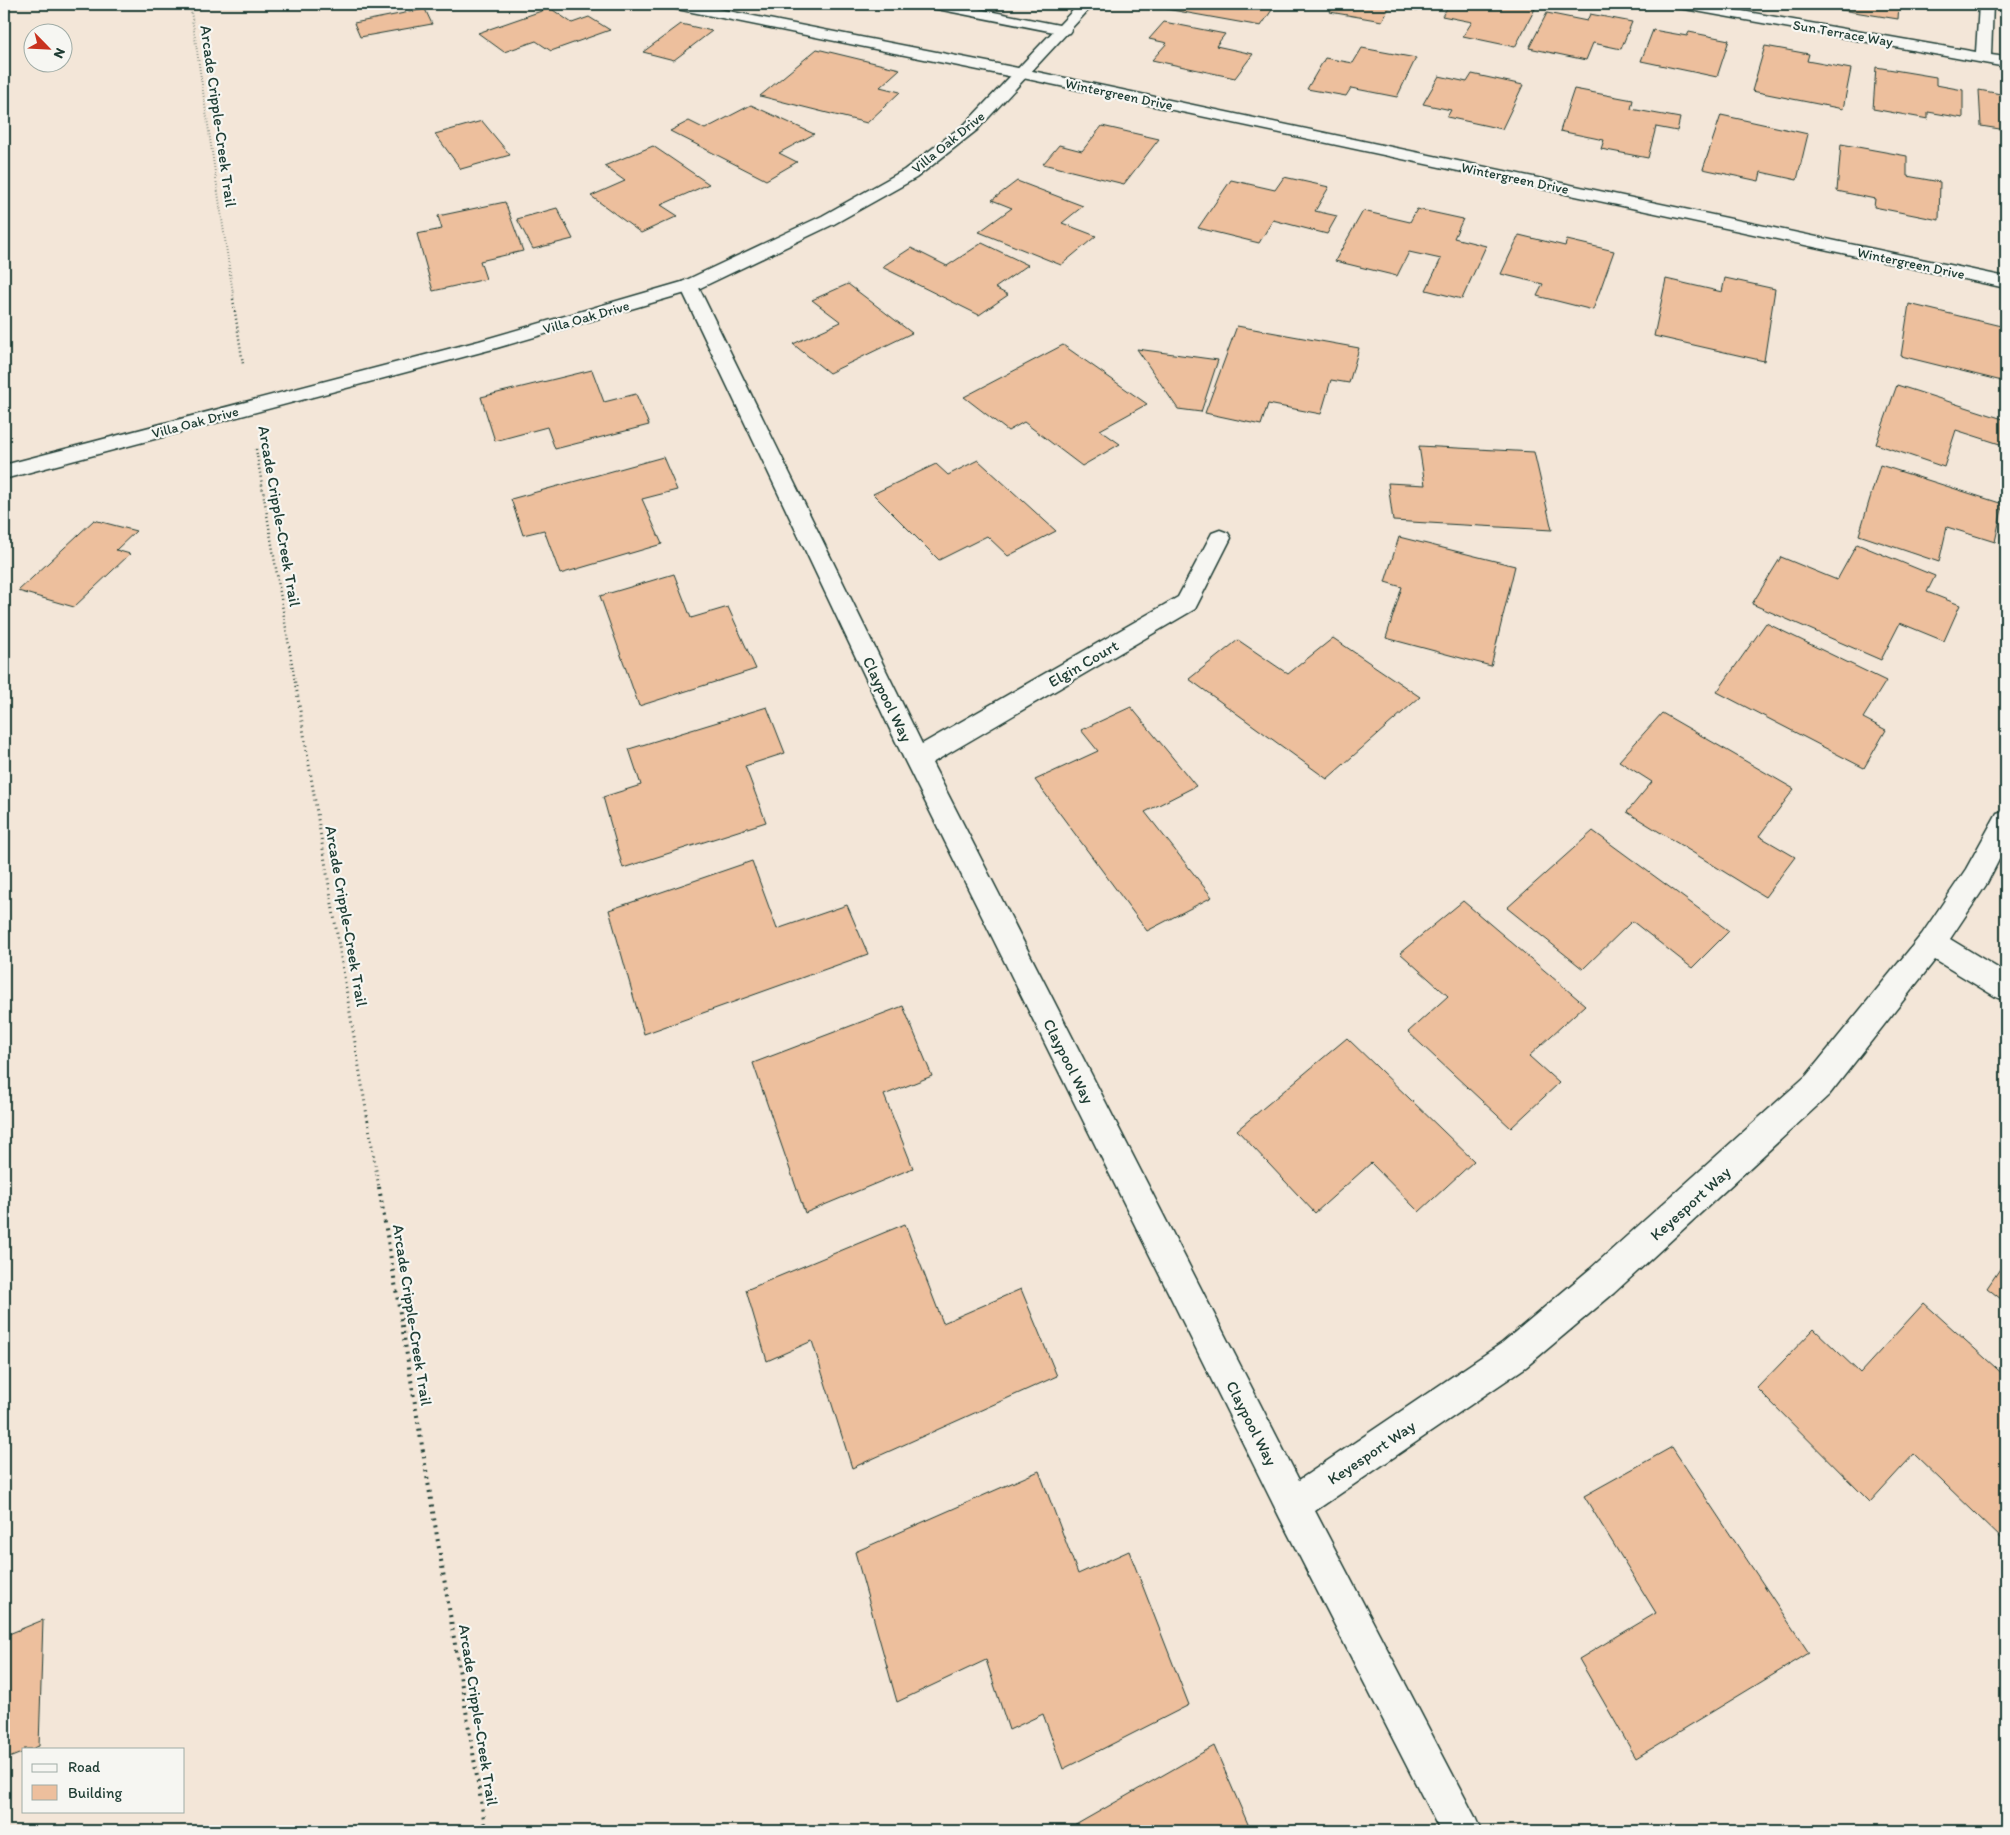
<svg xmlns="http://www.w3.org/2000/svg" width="2010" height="1835" viewBox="0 0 2010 1835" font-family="Itim,sans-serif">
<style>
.building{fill:#edbf9d;stroke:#1f3d34}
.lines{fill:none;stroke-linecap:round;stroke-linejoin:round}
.lane-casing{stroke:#1f3d34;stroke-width:3}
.street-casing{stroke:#1f3d34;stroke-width:3}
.secondary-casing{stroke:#1f3d34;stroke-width:3}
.path-far3{stroke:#1f3d34;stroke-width:2;stroke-dasharray:0.5 2.5;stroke-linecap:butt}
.path-far2{stroke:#1f3d34;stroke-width:2.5;stroke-dasharray:1 3;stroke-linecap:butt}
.path-far1{stroke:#1f3d34;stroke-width:3;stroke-dasharray:1 4;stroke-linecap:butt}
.path{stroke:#1f3d34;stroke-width:4;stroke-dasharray:2 5;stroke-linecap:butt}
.lane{fill:#f6f6f2;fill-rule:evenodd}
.street{fill:#f6f6f2;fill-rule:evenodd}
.secondary{fill:#f6f6f2;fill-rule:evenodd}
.labels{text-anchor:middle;stroke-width:4.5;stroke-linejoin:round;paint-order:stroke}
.far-street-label{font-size:14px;fill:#1f3d34;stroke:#f6f6f2}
.street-label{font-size:16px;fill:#1f3d34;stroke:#f6f6f2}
</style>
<rect width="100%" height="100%" fill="#f3e6d8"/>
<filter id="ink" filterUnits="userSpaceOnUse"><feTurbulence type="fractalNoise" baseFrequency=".02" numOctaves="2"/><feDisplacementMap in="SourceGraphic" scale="10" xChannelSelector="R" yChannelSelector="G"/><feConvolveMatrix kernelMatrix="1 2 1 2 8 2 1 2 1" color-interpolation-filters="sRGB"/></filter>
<g filter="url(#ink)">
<path class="building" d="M1169,4h107l-15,22 -95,-17z
M1335,4h87l-4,7 -28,-5 -8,15 -52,-9z
M1450,4h78l9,1 -22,42 -52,-11 9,-14 -30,-6z
M1811,4h88l-1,15 -88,-14z
M550,8l22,15 17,-6 21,13 -59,21 -15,-10 -32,11 -26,-19z
M425,9l7,15 -72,13 -6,-14z
M1547,13l40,8 3,-7 42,8 -11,27 -28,-6 -7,17 -57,-12z
M1164,22l61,12 -9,12 37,8 -18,24 -83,-18 15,-17 -18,-4z
M681,24l31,7 -38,29 -31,-8z
M1653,30l34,6 2,-4 40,8 -12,37 -76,-16z
M1765,46l44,8 -2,7 44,8 -8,40 -91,-18z
M1362,48l54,10 -19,39 -46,-9 -5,8 -39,-7 18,-31 28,5z
M817,49l83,20 -20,18 20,5 -33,31 -107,-27z
M1876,67l60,10v8l27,5v28l-35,-6v7l-55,-10z
M1472,74l51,11 -21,44 -55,-12 4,-7 -28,-6 16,-28 28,6z
M1574,89l59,11 -2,9 49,9 -3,13 -21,-4 -8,31 -47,-9 3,-9 -44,-9z
M1979,90l27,5v35l-25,-4z
M751,105l63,29 -35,19 18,9 -31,18 -96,-49 19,-10 16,8z
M1721,115l87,19 -11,46 -36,-8 -2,9 -56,-12z
M482,121l28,34 -49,14 -26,-35z
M1102,126l57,13 -35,45 -81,-20 16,-19 23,6z
M1841,144l66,12v20l33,6 -1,38 -65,-13 1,-8 -38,-8z
M653,146l56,38 -48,21 17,11 -37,17 -50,-37 34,-15 -21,-15z
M1284,177l45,10 -14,24 22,5 -10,18 -54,-14 -14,23 -61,-15 33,-48 44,10z
M1017,181l66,25 -21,17 34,13 -35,29 -82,-33 33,-24 -20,-8z
M505,202l18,49 -43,10 6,18 -53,12 -16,-57 25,-5 -4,-13z
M557,208l16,31 -40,10 -16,-30z
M1417,209l46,10 -9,19 32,8 -24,53 -36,-9 15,-31 -32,-7 -12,24 -62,-15 28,-50 47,11z
M1519,235l46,11 2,-6 47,11 -21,59 -56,-14 6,-12 -42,-10z
M982,243l46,22 -33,23 13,7 -29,20 -97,-48 29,-19 36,18z
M1725,278l50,11 -11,72 -110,-25 12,-57 56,13z
M848,284l64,49 -83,40 -36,-29 48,-22 -29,-22z
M1909,304l96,23 1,55 -105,-26z
M1237,326l122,22 -10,35 -18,-3 -10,34 -53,-10 -7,21 -56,-12z
M1063,345l84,59 -47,26 20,14 -38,22 -58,-44 -16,9 -44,-34z
M1137,349l81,11 -17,52 -23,-3z
M592,370l12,32 32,-8 13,31 -94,24 -8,-22 -52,14 -14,-44z
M1897,385l109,35v26l-50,-16 -12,37 -68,-23z
M1419,446l115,6 18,78 -159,-9 -5,-38 37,2z
M663,457l14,33 -35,9 20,45 -102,30 -16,-44 -21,5 -12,-36z
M978,460l78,71 -48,25 -21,-20 -48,24 -66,-66 63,-30 12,11z
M1880,465l123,39 -8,38 -48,-15 -8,35 -80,-27z
M94,520l42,11 -20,19 14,4 -56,53 -56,-16z
M1399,537l116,29 -24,100 -105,-28 16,-51 -17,-5z
M1857,544l78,32 -8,16 33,13 -16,36 -44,-18 -19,37 -129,-56 29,-47 56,23z
M674,574l17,44 37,-11 28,62 -117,37 -39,-110z
M1766,623l120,58 -23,37 23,12 -22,38 -147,-76z
M1333,638l87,59 -93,82 -138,-100 49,-39 50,34z
M767,707l18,46 -40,13 21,56 -143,46 -20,-71 38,-12 -12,-36z
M1131,707l65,79 -51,26 67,85 -65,34 -112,-151 63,-29 -17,-21z
M1662,713l132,76 -35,47 36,21 -30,40 -138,-85 25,-30 -33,-21z
M1593,831l136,100 -37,37 -60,-47 -49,48 -76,-61z
M752,861l25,68 70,-24 21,49 -224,80 -35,-124z
M1463,901l122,104 -56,51 30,27 -48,45 -103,-96 40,-36 -48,-43z
M903,1006l29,70 -48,19 29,73 -108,45 -52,-150z
M1347,1038l127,123 -55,51 -48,-49 -56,50 -78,-83z
M905,1224l38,99 78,-34 36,87 -205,92 -40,-127 -45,20 -21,-71z
M2006,1260v43l-19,-15z
M1924,1303l82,74v166l-92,-89 -44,48 -113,-114 57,-59 46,44z
M1672,1447l137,206 -173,105 -57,-99 77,-46 -72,-117z
M1039,1471l39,103 51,-23 60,154 -126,64 -20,-55 -34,16 -23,-70 -89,42 -42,-150z
M43,1620l-4,126 -7,3h-8v3l-20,8v-124z
M1214,1746l37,85h-186z"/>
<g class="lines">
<g class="lane-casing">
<path id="lane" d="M665,4h28l330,65 5,2 3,3 -3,3 -5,2 -351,-71 -5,-1z
M925,4h28l111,22 5,1 2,3 -2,3 -5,1 -132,-26 -5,-1z"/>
</g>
<g class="street-casing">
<path id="street" d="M1672,4h30l274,48 3,-48h14l-2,51 15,2v10l-327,-59 -5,-1z
M1023,69l983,208v11l-988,-211 -3,-3 3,-3z
M689,280l7,2 2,4 224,458 256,-147 34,-64 8,-3 8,3 3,5 -36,71 -263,154 367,717 203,-137 88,-74 217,-194 115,-141 44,-65 31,-56 9,-3v36l-20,39 -36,54 56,34v28l-10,-4 -61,-37 -106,135 -215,198 -88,74 -211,144 160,306 6,14h-41l-160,-313 -376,-759 -224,-473 2,-4z"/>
</g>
<g class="secondary-casing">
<path id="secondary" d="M1079,4h15l-117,126 -61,48 -82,46 -138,66 -203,59 -489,130v-14l475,-124 203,-59 140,-66 82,-46 61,-46z"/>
</g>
<path class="path-far3" d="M190,4l44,296"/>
<path class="path-far2" d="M233,299l10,65
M256,449l40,239"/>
<path class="path-far1" d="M296,686l83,502"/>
<path class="path" d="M379,1187l107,644"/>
<use href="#lane" class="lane"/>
<use href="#street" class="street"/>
<use href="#secondary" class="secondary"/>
</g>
</g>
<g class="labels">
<g class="far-street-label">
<text transform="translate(1843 33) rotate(10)" y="5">Sun Terrace Way</text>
<text transform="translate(1119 94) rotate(12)" y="5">Wintergreen Drive</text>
<text transform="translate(948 142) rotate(-39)" y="5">Villa Oak Drive</text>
<text transform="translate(1515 178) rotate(12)" y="5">Wintergreen Drive</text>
<text transform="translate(1911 263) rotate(12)" y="5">Wintergreen Drive</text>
<text transform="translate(586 317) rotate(-16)" y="5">Villa Oak Drive</text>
<text transform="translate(195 422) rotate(-15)" y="5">Villa Oak Drive</text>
</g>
<g class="street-label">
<text transform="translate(219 116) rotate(82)" y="6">Arcade Cripple-Creek Trail</text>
<text transform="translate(280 516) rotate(80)" y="6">Arcade Cripple-Creek Trail</text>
<text transform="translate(1083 663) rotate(-30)" y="6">Elgin Court</text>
<text transform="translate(888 699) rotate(64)" y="6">Claypool Way</text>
<text transform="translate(347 916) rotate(80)" y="6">Arcade Cripple-Creek Trail</text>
<text transform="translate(1069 1061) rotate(63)" y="6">Claypool Way</text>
<text transform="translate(1690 1203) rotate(-42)" y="6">Keyesport Way</text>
<text transform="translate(413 1315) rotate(81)" y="6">Arcade Cripple-Creek Trail</text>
<text transform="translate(1252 1423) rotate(63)" y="6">Claypool Way</text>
<text transform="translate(1371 1452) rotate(-34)" y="6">Keyesport Way</text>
<text transform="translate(479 1715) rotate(81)" y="6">Arcade Cripple-Creek Trail</text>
</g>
</g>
<rect width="2010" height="1835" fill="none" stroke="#f6f6f2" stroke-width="20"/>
<rect x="10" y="10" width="1990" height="1815" fill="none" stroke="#1f3d34" stroke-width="2" filter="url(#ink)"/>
<rect x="22" y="1748" width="162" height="65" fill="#f6f6f2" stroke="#a0aca6"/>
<rect x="32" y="1764" width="25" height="8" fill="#f6f6f2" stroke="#a0aca6"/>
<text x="68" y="1772" font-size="15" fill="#1f3d34">Road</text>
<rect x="32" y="1785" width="25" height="15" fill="#edbf9d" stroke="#a0aca6"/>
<text x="68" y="1798" font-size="15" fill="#1f3d34">Building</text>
<g transform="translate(48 48) rotate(114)"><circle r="24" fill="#f6f6f2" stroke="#a0aca6"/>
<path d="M0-4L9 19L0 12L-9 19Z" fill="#c8321e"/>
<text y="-8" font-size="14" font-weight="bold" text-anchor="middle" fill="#1f3d34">N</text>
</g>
</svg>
